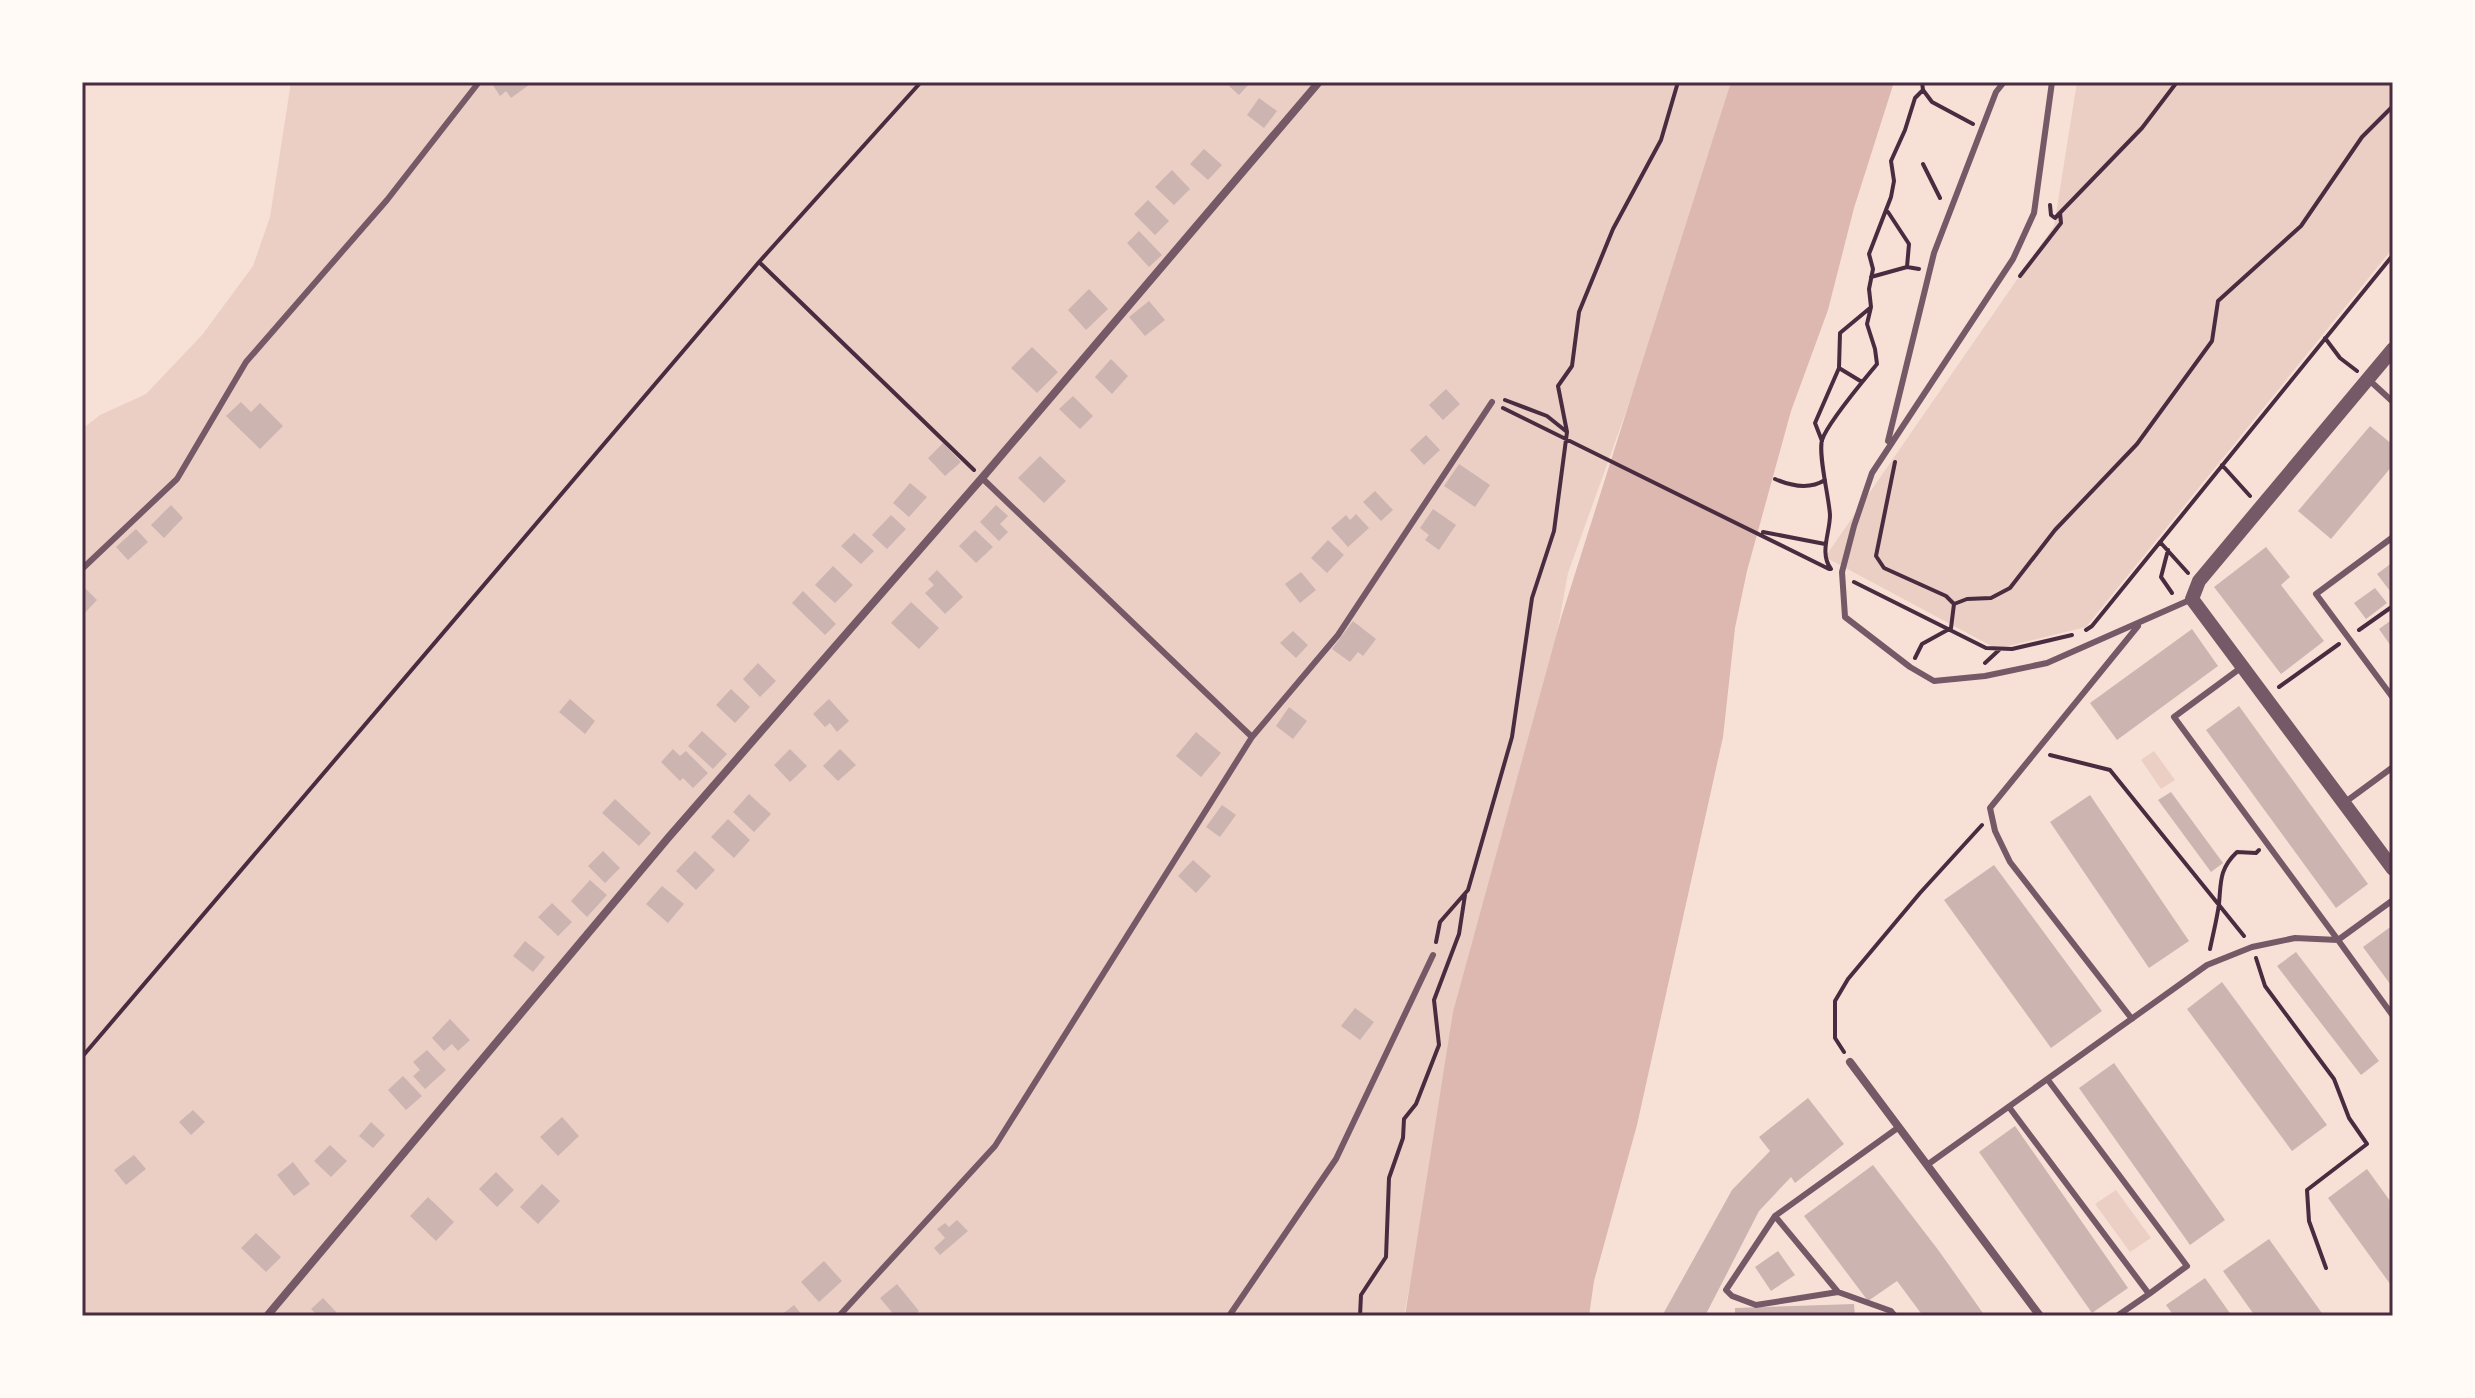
<svg xmlns="http://www.w3.org/2000/svg" width="2475" height="1398" viewBox="0 0 2475 1398" font-family="'Roboto Condensed',sans-serif">
<style>
.green{fill:#ebcfc5}
.water{fill:#dcb8b0}
.building{fill:#ccb4b1}
.lines{fill:none;stroke-linecap:round;stroke-linejoin:round}
.path{stroke:#4a2c40;stroke-width:4}
.service{stroke:#755966;stroke-width:6}
.minor{stroke:#755966;stroke-width:8}
.tertiary{stroke:#755966;stroke-width:14}
.neatline{fill:none;stroke:#4a2c40;stroke-width:3}
</style>
<rect width="100%" height="100%" fill="#f7e1d7"/>
<path class="green" d="M291,82h1443l-43,149 -123,342 -33,181 -122,514 -9,48h-1322v-887l18,-14 46,-21 56,-59 51,-69 17,-49z
M2077,82h316v166l-307,379 -89,22 -172,-92 229,-331z
M2154,751l21,29 -14,9 -20,-29z
M2116,1190l35,48 -21,14 -35,-48z"/>
<path class="water" d="M1731,82h163l-40,126 -26,102 -37,101 -44,160 -12,57 -12,109 -86,388 -43,156 -5,35h-184l48,-304 108,-394z"/>
<path class="building" d="M491,82h42l-22,16 -5,-7 -6,5z
M1233,82h18l-12,13 -10,-9z
M1259,98l18,13 -13,17 -17,-13z
M1204,149l18,16 -14,15 -18,-16z
M1172,170l18,19 -16,16 -19,-18z
M1148,200l21,21 -14,14 -21,-21z
M1139,231l23,24 -13,12 -22,-24z
M1089,289l19,20 -22,21 -18,-20z
M1149,301l16,19 -20,16 -16,-19z
M1032,347l26,25 -21,21 -26,-25z
M1111,359l17,17 -16,18 -17,-17z
M1446,389l14,15 -17,16 -14,-15z
M1073,396l20,20 -13,13 -21,-20z
M241,402l10,10 9,-9 23,23 -23,23 -34,-33z
M2370,426l23,19v20l-62,74 -33,-28z
M1426,435l14,15 -16,15 -14,-15z
M943,443l18,19 -16,14 -17,-18z
M1040,456l26,25 -22,22 -26,-25z
M1459,464l31,21 -15,22 -31,-21z
M910,483l17,14 -18,20 -16,-14z
M1375,491l18,19 -12,11 -18,-19z
M171,505l12,13 -19,20 -13,-13z
M996,505l12,11 -8,8 8,8 -9,9 -19,-19z
M1433,509l23,16 -17,25 -14,-10 4,-5 -9,-7z
M1356,514l13,14 -21,19 -17,-19 15,-13 4,5z
M891,515l15,14 -19,20 -15,-14z
M136,529l12,13 -20,18 -12,-13z
M975,530l18,17 -17,16 -17,-17z
M854,533l20,18 -13,13 -20,-18z
M1328,540l16,15 -17,18 -16,-15z
M2266,547l24,30 -9,8 43,56 -43,33 -67,-87z
M2393,562v33l-16,-21z
M833,566l20,19 -18,18 -20,-18z
M937,570l26,27 -18,17 -20,-21 9,-8 -6,-6z
M1301,572l15,18 -16,13 -15,-19z
M82,585l15,15 -15,16z
M2375,588l12,15 -21,16 -12,-16z
M803,591l33,33 -11,11 -33,-32z
M911,602l28,26 -20,21 -28,-26z
M2393,619v30l-14,-20z
M1353,621l23,18 -13,17 -5,-4 -8,10 -18,-13z
M2192,629l26,37 -101,74 -27,-37z
M1293,631l15,14 -12,13 -16,-15z
M758,663l18,18 -16,16 -17,-18z
M731,689l19,18 -15,16 -19,-18z
M570,699l25,22 -10,13 -26,-22z
M829,699l20,22 -12,11 -7,-9 -5,4 -12,-13z
M2239,706l129,178 -32,24 -130,-178z
M1289,707l18,14 -14,18 -17,-13z
M702,731l25,23 -14,15 -25,-23z
M1196,732l25,21 -20,24 -25,-21z
M673,749l7,7 6,-5 22,22 -15,15 -10,-10 -3,3 -19,-19z
M790,749l17,17 -17,16 -16,-17z
M840,749l16,16 -18,16 -15,-15z
M2171,792l52,71 -12,9 -53,-72z
M749,794l22,20 -17,18 -21,-20z
M2090,795l99,146 -40,27 -99,-146z
M615,799l36,34 -12,13 -37,-33z
M1222,805l14,10 -16,22 -14,-10z
M728,819l22,21 -16,18 -23,-21z
M603,851l17,17 -15,15 -17,-17z
M695,851l20,19 -19,20 -20,-19z
M1193,860l18,16 -15,17 -18,-17z
M1994,865l108,146 -51,37 -107,-148z
M590,880l17,15 -20,22 -16,-16z
M662,886l22,18 -16,19 -22,-19z
M552,903l20,19 -14,14 -20,-19z
M2393,925v63l-30,-41z
M525,941l20,16 -12,15 -20,-16z
M2296,952l83,109 -18,14 -84,-109z
M2222,982l105,143 -35,26 -105,-142z
M1355,1008l19,14 -14,18 -19,-14z
M450,1019l20,21 -12,11 -6,-7 -8,7 -12,-13z
M427,1050l19,20 -21,19 -12,-13 7,-6 -7,-8z
M2114,1063l111,157 -35,25 -111,-157z
M403,1076l19,20 -16,14 -18,-20z
M1808,1098l36,46 -49,39 -4,-6 -32,34 -54,105h-43l70,-126 38,-39 -11,-14z
M193,1110l12,12 -14,13 -12,-13z
M562,1117l17,19 -21,20 -18,-19z
M371,1122l14,13 -12,13 -14,-12z
M2015,1126l113,162 -36,25 -113,-161z
M330,1145l17,16 -16,16 -17,-16z
M134,1155l12,14 -20,16 -12,-15z
M293,1162l17,22 -16,12 -17,-21z
M1873,1165l66,86 46,65h-62l-26,-35 -29,20 -64,-85z
M2367,1169l26,36v83l-65,-90z
M496,1172l18,18 -17,17 -18,-18z
M542,1184l18,17 -22,23 -18,-17z
M428,1197l26,25 -18,19 -26,-25z
M957,1220l11,11 -28,24 -6,-7 11,-10 -8,-9 8,-6 4,4z
M256,1233l25,24 -15,15 -25,-24z
M2269,1239l55,77h-69l-32,-45z
M1778,1251l17,24 -24,16 -16,-24z
M824,1261l18,20 -23,21 -18,-20z
M2205,1278l27,38h-58l-8,-11z
M897,1284l22,27 -6,5h-18l-15,-18z
M323,1298l15,16 -3,2h-17l-7,-7z
M1854,1304l1,12h-120v-8z
M794,1305l9,11h-23z"/>
<g class="lines">
<path class="path" d="M1923,90l9,12 41,22
M1923,164l17,34
M2050,205l1,10 4,3 87,-90 35,-46
M1888,212l21,32 -2,23
M759,262l162,-180
M2020,276l41,-53 -1,-10
M1871,277l36,-10 12,2
M2325,338l15,20 17,13
M1839,368l23,14
M1505,400l42,16 20,16
M1503,408l326,161
M1822,441l-7,-18 24,-55 1,-35 30,-25
M1895,462l-19,94 8,12 62,28 8,8
M2222,465l28,31
M1775,479c16,7 34,11 50,1
M1763,532l62,12
M2160,542l28,31
M2168,550l-7,27 11,16
M1831,569c-12,-16 -1,-36 -1,-54 -1,-18 -12,-60 -8,-75 6,-18 42,-60 55,-76l-2,-15 -8,-25 4,-17 -2,-18 4,-20 -4,-15 22,-57 3,-16 -3,-20 14,-31 10,-32 8,-8 -1,-8
M1854,582l132,66 26,1 60,-14
M2086,630l6,-4 301,-371
M2359,630l34,-24
M1915,658l7,-14 29,-16 3,-24 13,-5 24,-1 19,-10 45,-58 82,-86 75,-103 6,-40 83,-75 61,-89 31,-31
M1985,663l14,-13
M2279,687l60,-43
M2050,755l60,15 134,166
M1436,942l4,-20 28,-32 44,-153 20,-139 22,-67 13,-99 -9,-46 14,-20 7,-54 34,-83 48,-89 17,-58
M2210,949c3,-15 7,-30 9,-45 2,-22 0,-35 18,-52l19,1 3,-3
M2256,958l9,28 69,93 15,39 18,26 -60,46 2,31 17,47
M1844,1052l-9,-14v-37l13,-22 72,-86 62,-68
M82,1057l677,-795 215,208
M1360,1316l1,-21 25,-38 3,-79 14,-40 1,-19 12,-15 23,-59 -5,-45 25,-66 6,-39"/>
<path class="service" d="M2052,82l-18,131 -21,46 -141,214 -18,53 -12,46 3,45 65,50 24,14 51,-5 62,-13 145,-64
M2368,379l25,23
M1888,441l46,-188 62,-161 8,-10
M982,478l270,259
M2393,537l-77,57 77,104
M82,569l95,-90 69,-117 141,-162 92,-118
M2242,667l-68,50 164,223 55,-40
M2344,803l49,-36
M2132,1019l-122,-157 -15,-31 -5,-23 148,-182
M2009,1107l140,187 38,-28 -139,-186
M1927,1165l280,-200 45,-18 43,-9 43,2 55,76
M1775,1216l63,76 -82,13 -24,-9 -6,-6 49,-74 124,-89
M1838,1292l53,19 4,5
M839,1316l156,-170 257,-409 86,-102 154,-233
M1229,1316l107,-157 97,-204
M2117,1316l32,-22"/>
<path class="minor" d="M1850,1062l190,254
M267,1316l401,-478 314,-360 337,-396"/>
<path class="tertiary" d="M2393,349l-194,232 -7,18 201,270"/>
</g>
<rect width="2475" height="1398" fill="none" stroke="#fffaf5" stroke-width="168"/>
<rect x="84" y="84" width="2307" height="1230" class="neatline"/>
</svg>
